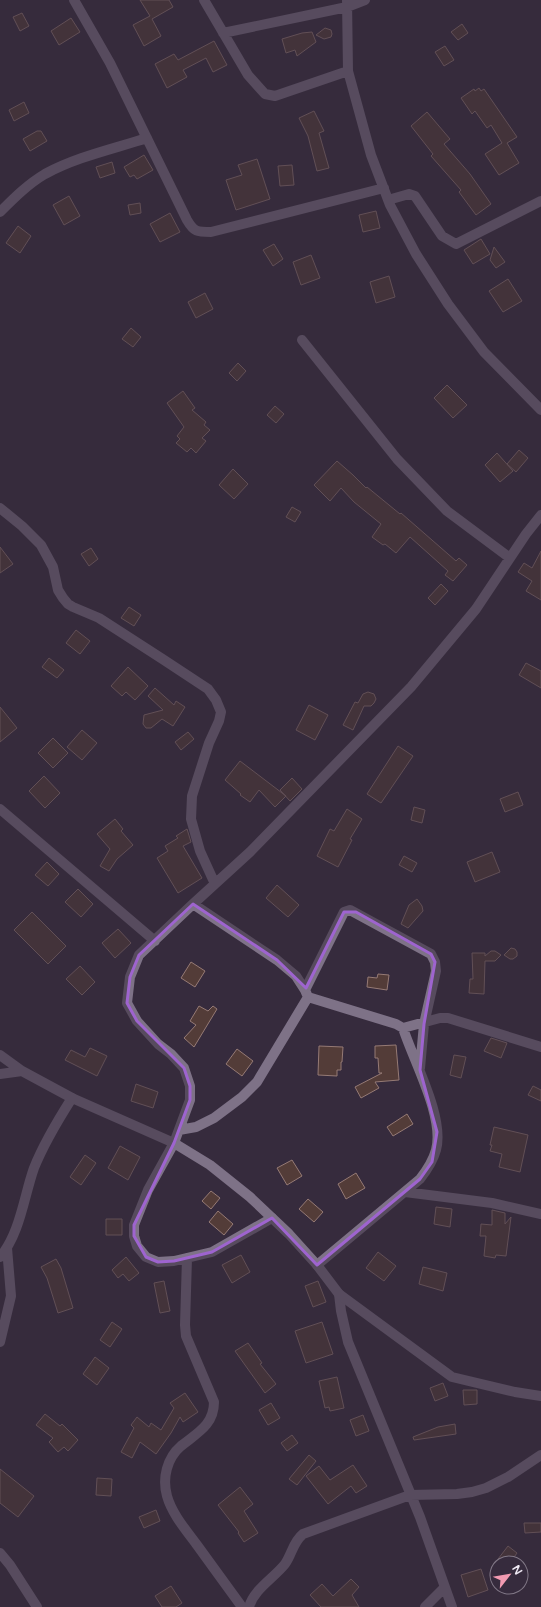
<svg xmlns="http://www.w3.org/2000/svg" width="541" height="1607" viewBox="0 0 541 1607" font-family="'Varela Round',sans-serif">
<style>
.building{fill:#533c38;stroke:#957a75}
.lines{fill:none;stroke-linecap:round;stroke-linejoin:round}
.minor{stroke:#7e7287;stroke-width:10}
.tertiary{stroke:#7e7287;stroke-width:10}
.marked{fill:none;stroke:#9e64cf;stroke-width:3;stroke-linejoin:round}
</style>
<rect width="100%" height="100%" fill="#362b3d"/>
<path class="building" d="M140,0h29l4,7 -21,12 9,17 -17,10 -11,-21 17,-9z
M22,13l7,13 -9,5 -7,-14z
M71,18l9,14 -21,13 -8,-14z
M462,24l6,9 -10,7 -7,-8z
M325,28l6,2 1,4 -1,3 -7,2 -8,-4z
M312,32l4,10 -19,14 -2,-6 -9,3 -4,-14 20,-6z
M214,41l13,24 -14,7 -7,-14 -23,12 4,7 -20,11 -12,-24 19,-10 4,6z
M445,46l9,14 -10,6 -9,-14z
M479,88l2,3 3,-2 33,48 -10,6 12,20 -20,12 -14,-21 17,-11 -11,-18 -4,3 -12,-17 -3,3 -11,-16 13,-9 1,2z
M24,102l5,11 -15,8 -5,-11z
M314,111l10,20 -5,2 10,35 -12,3 -9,-35 -9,-18z
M427,112l23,27 -6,5 26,30 21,30 -15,11 -17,-23 2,-2 -30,-34 2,-2 -22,-28z
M37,131h4l6,10 -17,10 -7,-12z
M144,155l9,15 -16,9 -3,-4 -4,2 -6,-10z
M257,159l13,40 -34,11 -10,-30 16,-5 -4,-10z
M112,162l3,11 -15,5 -4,-11z
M292,165l2,20 -14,1 -2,-20z
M69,196l11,20 -16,9 -11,-20z
M140,203l1,10 -11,2 -2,-10z
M376,211l4,17 -17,4 -4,-17z
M170,213l10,19 -20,10 -10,-18z
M18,226l13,10 -11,17 -14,-10z
M481,239l9,15 -17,10 -9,-14z
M274,244l9,15 -10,7 -10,-16z
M494,247l11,15 -9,6 -6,-8z
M311,255l9,23 -19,7 -8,-23z
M389,276l6,21 -19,6 -6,-21z
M508,279l14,22 -19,11 -14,-21z
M205,293l8,16 -17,9 -8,-16z
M131,328l10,9 -8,10 -11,-8z
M238,363l8,8 -9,10 -8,-8z
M447,385l20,20 -14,13 -19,-20z
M183,391l12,17 -3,2 14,12 -2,3 6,5 -8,8 4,3 -10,12 -5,-5 -4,4 -11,-9 4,-4 -3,-3 7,-9 -17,-24z
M275,406l9,8 -8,9 -9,-8z
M519,450l9,8 -12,14 -9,-8z
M497,453l16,18 -13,11 -15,-17z
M337,461l16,14 13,13 1,-1 33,27 1,-1 55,48 3,-3 8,7 -14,16 -8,-6 3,-4 -38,-34 -14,16 -11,-9 -2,1 -11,-8 9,-13 -27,-22 -13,-14 -11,13 -16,-16z
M233,469l15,15 -14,15 -15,-14z
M292,507l9,5 -6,10 -9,-5z
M0,547l13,17 -13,9z
M91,548l7,11 -9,7 -8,-12z
M541,551v49l-15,-9 6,-10 -14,-9 6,-9 8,5z
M441,584l7,7 -13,14 -7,-7z
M129,607l12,8 -7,11 -13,-8z
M76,630l14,11 -10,13 -14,-11z
M49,658l15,12 -7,8 -15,-11z
M526,663l15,8v17l-22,-13z
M128,667l20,19 -13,14 -9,-8 -4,4 -11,-10z
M155,688l19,17 2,-4 9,6 -12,19 -11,-7 -11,9h-5l-3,-4 1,-9 19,-5 -15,-14z
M368,692l6,2 2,5 -2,4 -3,3h-7l-11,24 -10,-5 12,-23 3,1 5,-9z
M309,705l19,10 -13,25 -19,-10z
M0,707l17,21 -17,14z
M82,730l15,13 -15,17 -15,-13z
M188,732l6,7 -13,11 -6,-8z
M53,738l15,15 -15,15 -15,-15z
M398,746l15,10 -32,47 -14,-9z
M240,761l46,35 -11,11 -16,-17 -9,12 -10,-7 1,-1 -16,-14z
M44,776l16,17 -15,15 -16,-17z
M292,778l10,11 -12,12 -10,-11z
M518,792l5,13 -18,7 -5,-13z
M414,807l11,3 -3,13 -11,-3z
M347,809l15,10 -12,20 2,1 -14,27 -21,-11 13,-27 4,2z
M115,819l8,10 -2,2 12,14 -16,14 -8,12 -9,-5 10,-17 -13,-15z
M187,829l4,13 -8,4 19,32 -24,15 -21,-35 11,-7 -3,-5 13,-8 -2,-2z
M492,852l8,20 -25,10 -8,-20z
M404,856l13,7 -5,9 -13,-7z
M47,862l12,12 -11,12 -13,-11z
M277,885l22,20 -11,12 -22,-19z
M78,889l15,15 -12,13 -16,-15z
M417,899l5,7 1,5 -15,17 -7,-4 8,-19z
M32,912l34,34 -18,18 -34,-34z
M118,929l13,14 -16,15 -13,-15z
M511,948l4,1 2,3v4l-4,3h-3l-6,-4z
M491,951h4l6,4 -6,6h-10l-1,33 -15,-1 1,-14h3l-1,-26h13v3z
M191,962l14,9 -10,16 -14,-9z
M80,966l15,16 -13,13 -16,-16z
M378,974l11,1 -2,15 -20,-3 1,-10 9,1z
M199,1006l9,5 5,-5 4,3 -23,38 -10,-9 12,-13 -6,-4z
M491,1038l16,5 -6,15 -17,-7z
M396,1045l3,35 -24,2 4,6 -18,10 -6,-11 27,-14h-3l-1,-15h-3v-12z
M319,1046l24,1 -1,15h-1v8h-4v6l-19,-1z
M90,1048l17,8 -10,20 -32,-16 6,-10 14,7z
M237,1049l16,12 -11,15 -16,-12z
M454,1055l12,2 -5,21 -11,-3z
M136,1084l22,8 -5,16 -22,-7z
M533,1086l8,4v11l-13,-6z
M407,1114l6,10 -20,12 -6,-9z
M494,1127l34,8 -8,37 -21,-5 3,-13 -12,-3 2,-6h-2z
M120,1146l20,11 -12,23 -20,-12z
M85,1155l11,8 -15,22 -11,-8z
M292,1160l10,16 -15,9 -10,-17z
M356,1173l9,15 -19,11 -8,-15z
M211,1191l9,7 -9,11 -9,-8z
M308,1199l15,13 -9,10 -15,-13z
M436,1207l16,2 -2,18 -16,-3z
M492,1210l13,3v11l6,-7 -5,39 -10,-1 -1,3 -11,-2 2,-20h-6l1,-12 11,1z
M218,1211l15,13 -9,11 -15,-13z
M106,1219h16v16h-16z
M378,1252l18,14 -12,15 -18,-13z
M241,1255l9,17 -18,11 -10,-18z
M126,1257l13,16 -10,8 -6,-7 -5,4 -6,-8z
M56,1259l5,9 12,40 -15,5 -11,-35 -6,-11z
M423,1267l24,6 -4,18 -24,-7z
M164,1281l6,30 -10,2 -6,-30z
M318,1281l8,21 -13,5 -8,-21z
M112,1322l10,7 -12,18 -10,-7z
M322,1322l11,32 -27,9 -11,-32z
M248,1343l14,20 -2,1 16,20 -11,9 -30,-42z
M95,1357l14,11 -12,17 -14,-11z
M337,1377l7,31 -14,3 -1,-4 -4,1 -6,-27z
M443,1383l5,13 -13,5 -5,-13z
M463,1390h14v14l-13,1z
M185,1393l13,19 -15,10 -3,-5 -9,16 -15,21 -16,-12 -8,16 -11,-6 13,-24 -3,-3 6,-8 12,10 2,-4 10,7 13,-22 -4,-5z
M271,1403l9,15 -12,7 -9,-15z
M45,1414l15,12 2,-2 16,16 -10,11 -4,-4 -6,5 -9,-10 4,-4 -17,-13z
M363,1415l6,16 -13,5 -6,-16z
M455,1424l1,10 -42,6 -1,-3 25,-10z
M292,1435l6,8 -11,8 -6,-8z
M309,1455l7,6 -19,24 -8,-6z
M353,1465l14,21 -11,7 -5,-7 -23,18 -22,-28 13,-10 11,14z
M0,1469l34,27 -16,21 -18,-14z
M97,1478l15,1 -1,17 -15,-1z
M240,1487l13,17 -9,7 14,22 -14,9 -6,-9 1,-1 -21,-27z
M156,1510l4,11 -16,7 -5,-11z
M524,1523h17v9l-16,1z
M508,1546l9,7 -7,10h-15z
M481,1569l7,21 -20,7 -7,-22z
M351,1579l8,8 -7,8 7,12h-38l-11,-12 12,-11 11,12z
M171,1586l11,17 -6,4h-14l-7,-11z"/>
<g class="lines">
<path class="minor" d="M74,0l36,63 77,157c7,12 10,12 24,12l173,-44
M204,0l44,75 17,19 10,2 73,-25
M347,0l1,71 23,84 19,50 26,49 32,50 36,48 57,58
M223,33l124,-26 18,-7
M388,200l21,-6 6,2 27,40 14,8 85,-43
M0,212c14,-14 28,-28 45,-38 31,-17 68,-25 102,-36
M302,340l95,119 50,52 63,47
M0,508l22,18 19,19 12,22 5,23 5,8 5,6 5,3 26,11 65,42 44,29 8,11 5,12 -2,9 -10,22 -17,53 -1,23 9,32 15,33
M0,809l155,132
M305,990l39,-78 6,-2 81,44 4,8 1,9 -12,53 -4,44
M308,997l88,27 7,4c10,32 42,89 33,122 -3,11 -9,20 -16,29l-103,86
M403,1028l37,-10h8l93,29
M179,1130l17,-3 18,-9 28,-21 15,-15 51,-85 -3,-7 -9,-14 -19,-16 -84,-56
M405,1192l87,11 49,11
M272,1218l-60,34 -38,9 -16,1 -12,-5 -9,-11 -3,-10v-11l14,-35 26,-47 16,-43v-14l-6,-18 -13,-14 -13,-10 -21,-23 -10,-18 3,-26 9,-22 54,-51 57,-52 161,-165 65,-78 50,-75 15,-19
M0,1257c20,-23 24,-61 34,-89 10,-25 24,-48 38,-70
M187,1258l-2,67 1,11 28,66c0,23 -17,31 -33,44 -14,12 -19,32 -14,50 5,18 19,34 30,49 15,21 30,41 45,62
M339,1294l2,17 7,31 72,175 32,90
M0,1342l11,-46 -4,-48
M0,1553l10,12 27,42
M249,1607c5,-18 25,-29 36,-43 7,-10 8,-22 18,-30l107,-39 47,-1 15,-2 14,-4 22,-11 33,-22
M425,1607l19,-19"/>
<path class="tertiary" d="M0,1055l22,16
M0,1074l22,-3 50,27 102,45 36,22 40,32 39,37 28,31 22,29 113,83 63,15 26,4"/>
</g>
<path d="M0 0H541V1607H0ZM193,904l84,56 29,28 38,-76h12l75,42 4,8 -11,62 -4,46 17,62 -5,30 -12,17 -103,86 -45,-47 -60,34 -38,9 -16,1 -12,-5 -12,-21v-11l40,-82 16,-43v-14l-6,-18 -47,-47 -10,-18 3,-26 9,-22z" fill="#362b3d" fill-opacity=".55" fill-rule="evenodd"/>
<path class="marked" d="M193,904l84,56 29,28 38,-76h12l75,42 4,8 -11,62 -4,46 17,62 -5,30 -12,17 -103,86 -45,-47 -60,34 -38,9 -16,1 -12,-5 -12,-21v-11l40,-82 16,-43v-14l-6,-18 -47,-47 -10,-18 3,-26 9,-22z"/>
<g transform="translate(509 1575) rotate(59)"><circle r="19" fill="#362b3d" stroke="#807786"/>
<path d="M0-3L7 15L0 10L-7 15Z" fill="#f19ab1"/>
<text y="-6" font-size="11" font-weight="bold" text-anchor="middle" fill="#eee8f3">N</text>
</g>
</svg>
